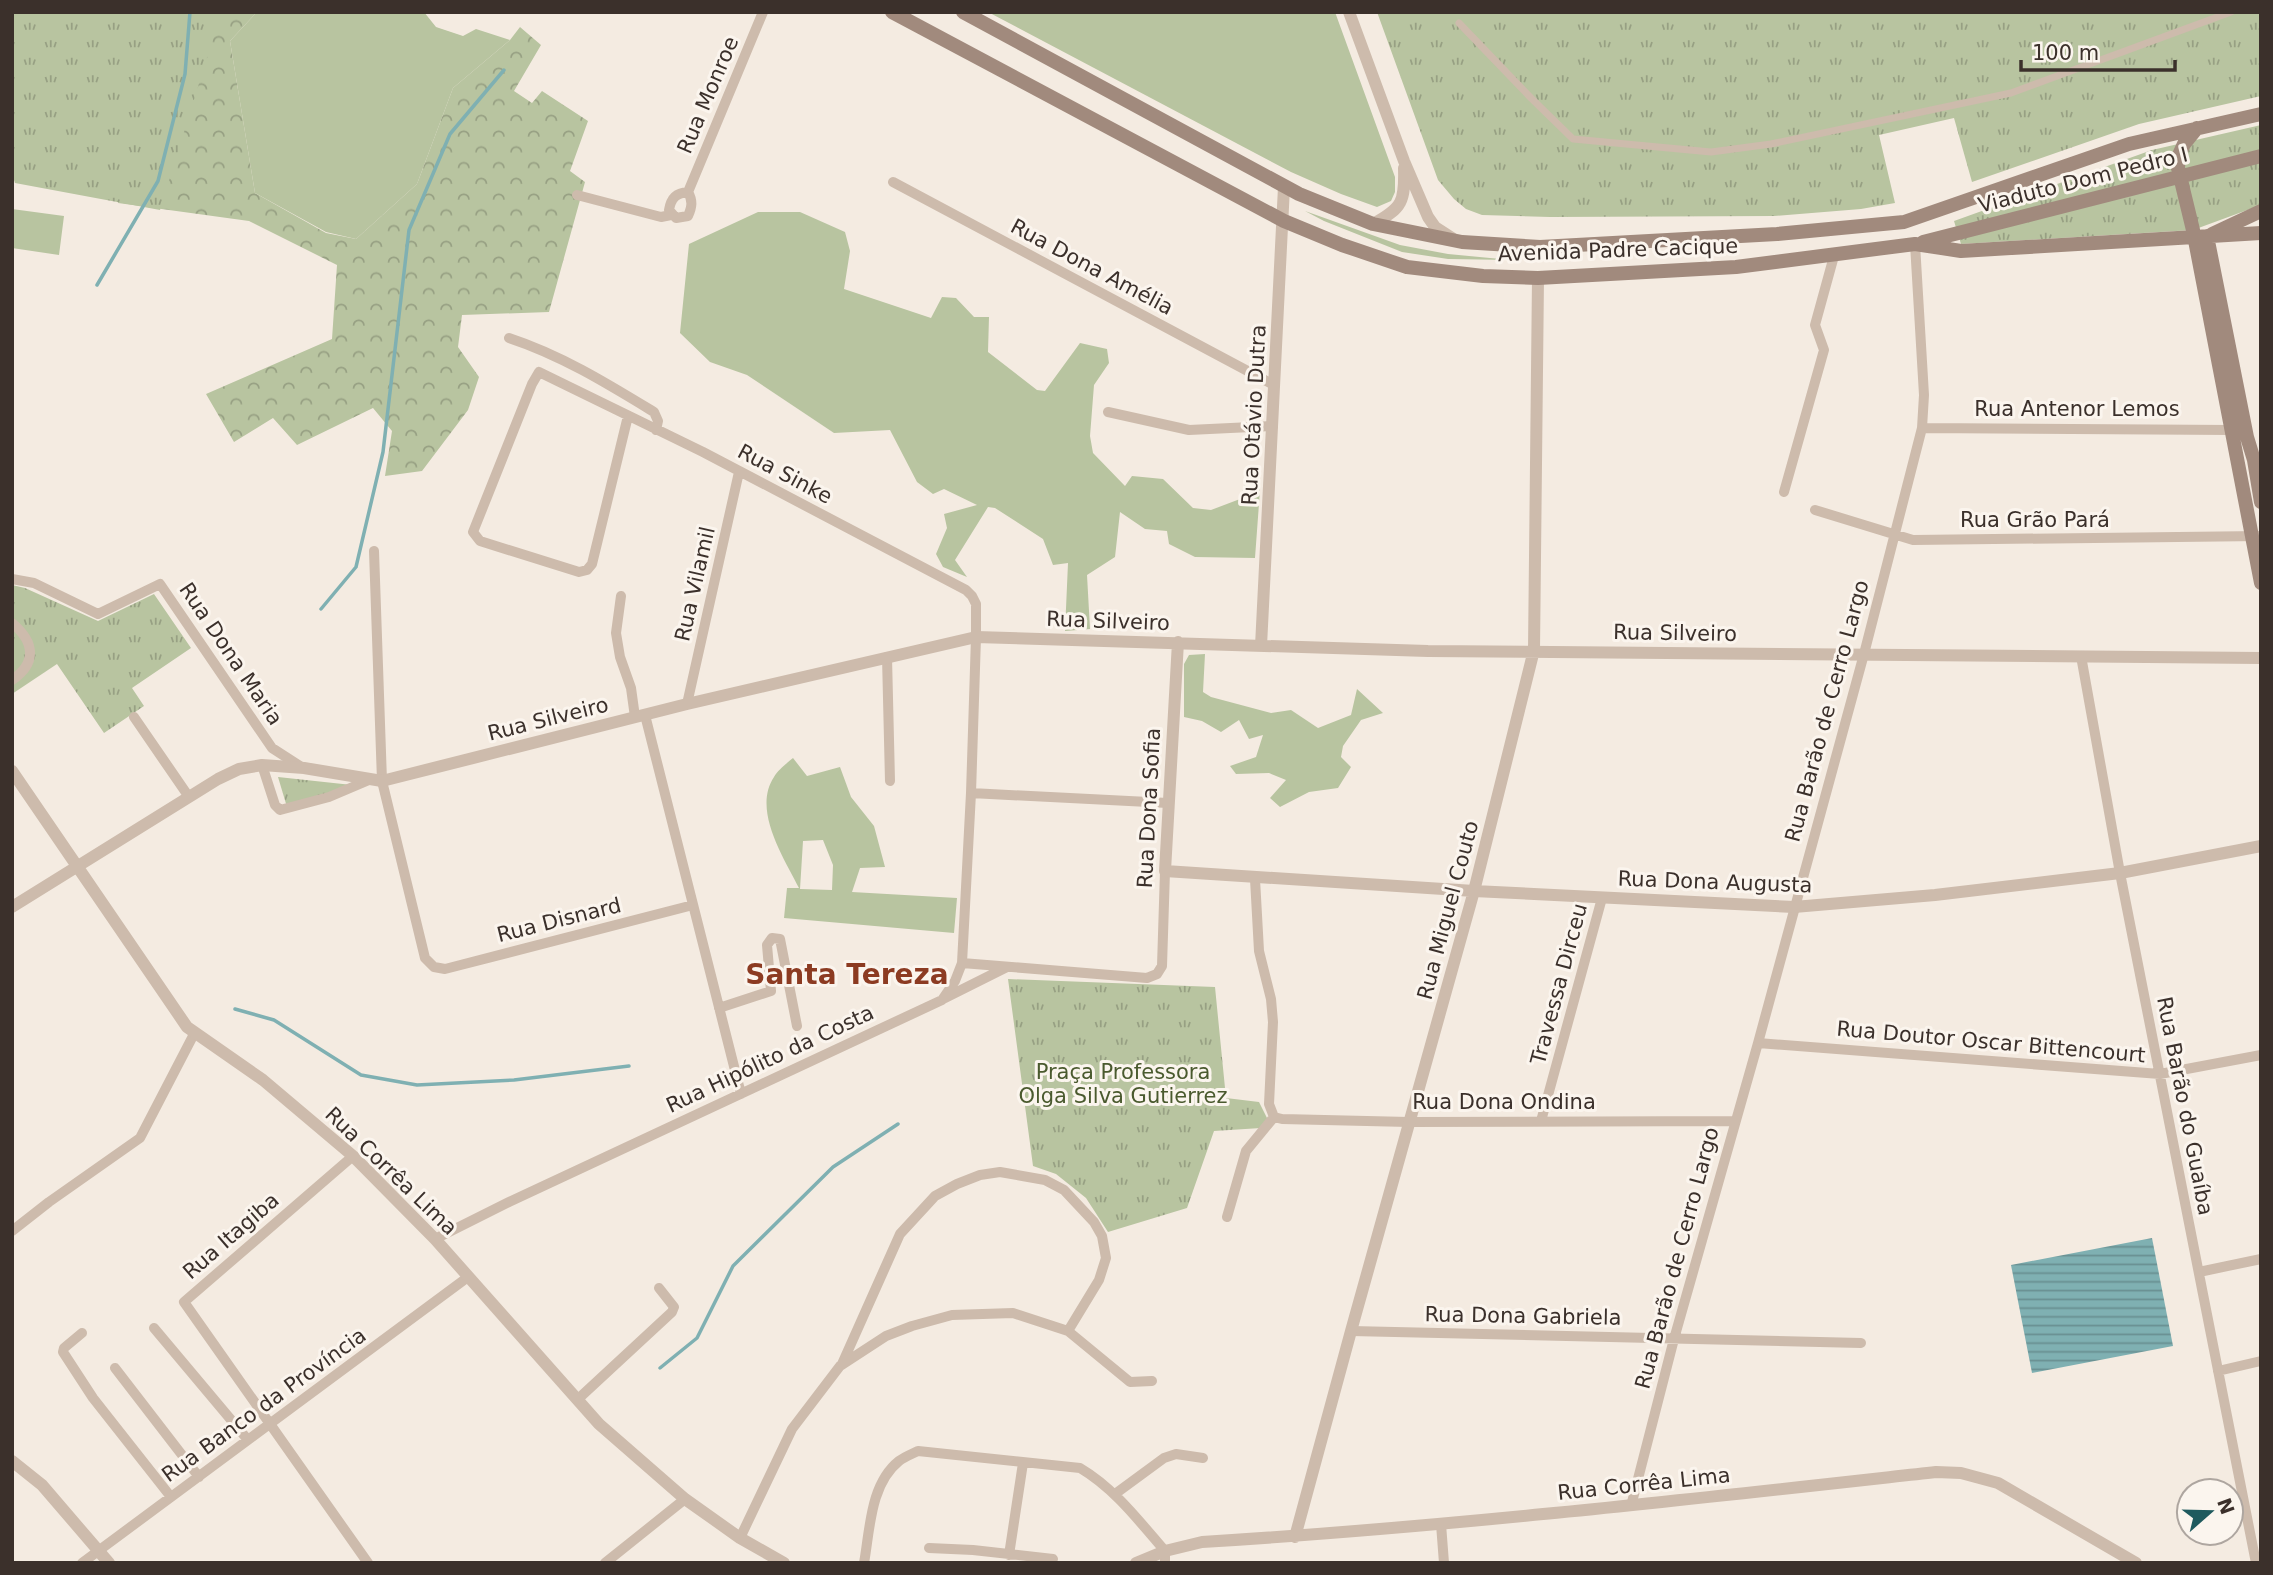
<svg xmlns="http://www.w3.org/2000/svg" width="2273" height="1575" viewBox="0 0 2273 1575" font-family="'DejaVu Sans',sans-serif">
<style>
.green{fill:#b8c4a0;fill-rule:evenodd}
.forest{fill:url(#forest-crowns)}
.park{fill:url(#park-tufts)}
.water{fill:url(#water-rules)}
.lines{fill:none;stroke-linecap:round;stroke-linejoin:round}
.stream{stroke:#7fb0b2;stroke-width:3.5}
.pedestrian{stroke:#cdbbac;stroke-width:7}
.minor{stroke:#cdbbac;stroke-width:10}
.tertiary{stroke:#cdbbac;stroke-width:12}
.secondary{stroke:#a18a7d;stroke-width:14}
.labels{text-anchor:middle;stroke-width:6;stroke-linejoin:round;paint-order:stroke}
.street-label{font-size:21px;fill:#3b302b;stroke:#fbf5ee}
.park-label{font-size:21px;fill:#4a5a2e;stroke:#fbf5ee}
.district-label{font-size:28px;font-weight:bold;fill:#8c3b22;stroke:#fbf5ee}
</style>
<defs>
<pattern id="forest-crowns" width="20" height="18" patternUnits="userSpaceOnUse" patternTransform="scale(1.75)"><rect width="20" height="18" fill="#b8c4a0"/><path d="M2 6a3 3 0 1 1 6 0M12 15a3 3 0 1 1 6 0" fill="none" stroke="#97a083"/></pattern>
<pattern id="park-tufts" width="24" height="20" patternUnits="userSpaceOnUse" patternTransform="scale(1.75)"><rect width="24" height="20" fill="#b8c4a0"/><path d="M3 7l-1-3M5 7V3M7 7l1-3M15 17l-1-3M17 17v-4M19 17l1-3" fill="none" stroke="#97a083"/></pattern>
<pattern id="water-rules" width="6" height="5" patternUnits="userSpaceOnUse" patternTransform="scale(1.75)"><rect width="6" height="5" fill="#7fb0b2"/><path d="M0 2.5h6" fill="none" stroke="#699091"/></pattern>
</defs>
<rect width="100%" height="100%" fill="#f4ebe1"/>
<path class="green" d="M257,12h167l12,15 27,9 13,-7 34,11 -57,48 -36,96 -61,55 -30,-7 -71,-39 -25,-152z
M988,12h347l60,165v15l-4,9 -14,6 -36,-13 -50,-22z
M12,209l52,7 -5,39 -47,-7z
M1305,211l95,34 48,9 63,6 -63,-1 -46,-7 -78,-31z
M758,212h42l45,20 5,19 -6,38 87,29 11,-21 14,1 18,19h15l-1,35 49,38 8,1 35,-48 27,6 2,14 -15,22 -4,51 3,17 32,33 7,-10 31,3 30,29 18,2 29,-11 5,-16 11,-1 4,8 -5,68 -60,-1 -26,-13 -2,-13 -22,-2 -25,-17 -5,45 -28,18 3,54 -25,2 3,-68 -15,2 -10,-26 -48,-31 -7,-1 -33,53 12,17 -24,-10 -7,-13 11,-26 -3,-14 33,-9 -33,-16 -11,5 -16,-12 -27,-52 -56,3 -87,-58 -37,-13 -30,-29 9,-89z
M1205,654l-2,38 8,5 60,16 20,-3 27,18 33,-13 6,-26 26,24 -22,7 -18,26 -2,11 10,10 -13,21 -29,4 -29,15 -10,-9 16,-18 -17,-7 -33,1 -6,-8 26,-9 7,-22 -14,4 -10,-19 -18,12 -19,-11 -18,-4v-53l5,-9z
M793,758l14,18 33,-9 11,30 23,29 11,41 -25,1 -8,24 105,6 -3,35 -170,-15 3,-30h12c-15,-30 -47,-78 -25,-111 4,-7 13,-14 19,-19zM823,840l10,25 -1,25 -32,-1 3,-48z"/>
<path class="forest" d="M118,12h139l-27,29 25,152 71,40 30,6 61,-55 36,-96 57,-48 10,-13 21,18 -27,46 18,12 10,-12 46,30 -18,50 15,11 -36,130 -87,3 -4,32 21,30 -11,33 -46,61 -37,5 7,-45 -19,-23 -76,37 -24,-27 -39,24 -28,-48 126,-55 5,-74 -88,-44 -131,-18 37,-98z"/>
<path class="park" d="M12,12h209l-61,198 -145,-27 -3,-9z
M1377,12h884v84l-122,28 -167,58 -18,-64 -75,17 16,68 -34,6 -87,7 -224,1 -68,-2 -16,-6 -12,-10 -16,-19z
M2261,125v80l-68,25 -232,14 -7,-23 198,-71z
M12,585l13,3 73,33 56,-27 37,54 -59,40 12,18 -40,27 -47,-69 -45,30z
M278,777l74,8 -65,22z
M1008,979l207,8 11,111 33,4 9,18 -7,8 -47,3 -27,77 -79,24 -22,-34 -30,-24 -23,-8z"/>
<path class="water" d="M2152,1238l21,108 -141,27 -21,-108z"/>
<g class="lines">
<path class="stream" d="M97,285l61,-104 27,-107 5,-62
M321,609l35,-42 27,-115 26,-222 41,-96 54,-64
M235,1009l39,11 87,55 56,10 97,-5 115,-14
M660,1368l37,-30 36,-72 100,-99 65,-43"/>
<path class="pedestrian" d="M1459,23l72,75 42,41 138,13 60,-8 240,-51 220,-81"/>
<path class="minor" d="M893,182l381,203
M688,192c-12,1 -17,6 -19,18l7,8 12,-2c4,-9 5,-15 0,-24l75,-180
M577,195l84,22 10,-2
M509,338c52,17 99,46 145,74l4,9 -2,9
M1108,412l81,18 84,-4
M1922,428l310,2
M1784,492l40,-142 -9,-25 19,-69
M1815,510l98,30 348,-4
M374,551l8,230 43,177 9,9 11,2 248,-64
M12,579l22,4 64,31 62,-30 112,164 31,20
M621,596l-5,37 4,24 11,31 4,29
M12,623c23,19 25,40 0,57
M2081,656l39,217 136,690
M887,657l3,124
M687,704l52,-232
M645,715l96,379
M134,717l55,80
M262,765l13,40 5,5 49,-13 40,-17
M971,793l197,10
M1255,879l4,72 12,48 2,23 -4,82 5,13
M962,963l185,15 10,-4 5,-8 3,-95
M945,998l62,-31
M719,1008l52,-17 -4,-46 5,-7 8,1 17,87
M1758,1043l402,31 101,-19
M1274,1117l8,2 127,3 326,-1
M1541,1121l61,-223
M353,1156l-169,146 184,261
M1227,1217l19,-66 28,-34
M12,1231l37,-29 91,-64 54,-104
M435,1239l74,-37 433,-202 13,-19 7,-18 9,-170 5,-156v-33l-4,-8 -6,-6 -263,-138 -164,-80 -7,12 -59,148 7,9 99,31 8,-2 5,-6 36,-148
M2199,1272l62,-13
M154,1328l94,112
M1351,1331l510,12
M82,1333l-18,15 -1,4 30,46 78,99
M842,1364l58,-130 35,-38 22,-12 23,-9 20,-3 45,8 19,10 30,32 8,14 4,22 -7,22 -31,51
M115,1368l84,109
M2218,1371l43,-10
M577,1400l95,-88 2,-5 -15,-19
M1115,1494l49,-36 12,-4 27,4
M1631,1506l43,-167 84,-296 106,-389 58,-226 2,-33 -9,-151
M1441,1524l3,39
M740,1538l52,-109 48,-63 46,-30 26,-10 40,-11 61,-2 55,18 62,51 22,-1
M929,1548l44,2 80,9
M1009,1555l14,-92
M82,1563l386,-286
M605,1563l80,-64
M864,1563c6,-33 6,-79 35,-102 5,-4 13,-7 19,-10l162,17c34,20 59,53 85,83v12"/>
<path class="tertiary" d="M1349,12l55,149 24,56 7,10 17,11
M1373,224c30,-16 32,-23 31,-56
M1178,642l-13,229 309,20 320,16 141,-12 185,-22 141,-27
M1261,646l23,-459
M12,771l175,256 76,53 90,76 82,83 164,185 86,75 55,39 44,25
M12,907l206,-128 21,-10 23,-4 42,3 78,13 305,-77 289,-67 452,14 833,7
M12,1461l30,24 67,78
M1295,1537l56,-206 123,-440 60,-241 4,-372
M1136,1563l29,-12 37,-9c245,-15 490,-43 734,-70l25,1 37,10 138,80"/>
<path class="secondary" d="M892,12l392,209 58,24 65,22 76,9 55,2 198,-11 179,-23 46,7 300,-18
M963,12l336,182 74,30 89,18 78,5 237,-13 127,-12 225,-78 132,-30
M2197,128l-13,16 -5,11 -1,13 15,62 68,353
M2212,234l49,-23
M2207,236l40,201 7,23 7,42
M1923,242l338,-86"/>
</g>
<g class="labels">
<g class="street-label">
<text transform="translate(708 95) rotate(-67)" y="7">Rua Monroe</text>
<text transform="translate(2083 180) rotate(-14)" y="7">Viaduto Dom Pedro I</text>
<text transform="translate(1618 250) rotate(-2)" y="7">Avenida Padre Cacique</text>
<text transform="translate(1092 267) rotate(28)" y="7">Rua Dona Amélia</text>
<text x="2077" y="416">Rua Antenor Lemos</text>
<text transform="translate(1254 415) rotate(-87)" y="7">Rua Otávio Dutra</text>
<text transform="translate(785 474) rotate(28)" y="7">Rua Sinke</text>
<text x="2035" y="527">Rua Grão Pará</text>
<text transform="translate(695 584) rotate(-77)" y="7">Rua Vilamil</text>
<text transform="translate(1108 621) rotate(2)" y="7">Rua Silveiro</text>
<text transform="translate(1675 633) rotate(1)" y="7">Rua Silveiro</text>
<text transform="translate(231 654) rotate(56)" y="7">Rua Dona Maria</text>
<text transform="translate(1827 711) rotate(-75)" y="7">Rua Barão de Cerro Largo</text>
<text transform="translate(548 719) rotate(-14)" y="7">Rua Silveiro</text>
<text transform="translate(1149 808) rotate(-87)" y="7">Rua Dona Sofia</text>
<text transform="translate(1715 882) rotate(2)" y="7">Rua Dona Augusta</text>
<text transform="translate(1448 910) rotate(-75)" y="7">Rua Miguel Couto</text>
<text transform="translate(559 920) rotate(-14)" y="7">Rua Disnard</text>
<text transform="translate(1559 984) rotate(-75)" y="7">Travessa Dirceu</text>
<text transform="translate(1991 1042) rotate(5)" y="7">Rua Doutor Oscar Bittencourt</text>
<text transform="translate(770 1059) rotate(-25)" y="7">Rua Hipólito da Costa</text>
<text x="1504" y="1109">Rua Dona Ondina</text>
<text transform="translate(2185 1106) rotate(79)" y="7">Rua Barão do Guaíba</text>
<text transform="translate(391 1171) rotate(44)" y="7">Rua Corrêa Lima</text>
<text transform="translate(231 1236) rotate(-41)" y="7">Rua Itagiba</text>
<text transform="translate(1677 1258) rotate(-75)" y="7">Rua Barão de Cerro Largo</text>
<text transform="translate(1523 1316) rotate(1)" y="7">Rua Dona Gabriela</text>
<text transform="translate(264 1405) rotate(-36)" y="7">Rua Banco da Província</text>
<text transform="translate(1644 1484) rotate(-6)" y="7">Rua Corrêa Lima</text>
</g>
<g class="park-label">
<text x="1123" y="1079">Praça Professora<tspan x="1123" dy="24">Olga Silva Gutierrez</tspan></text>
</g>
<g class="district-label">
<text x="847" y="984">Santa Tereza</text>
</g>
</g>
<rect width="2273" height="1575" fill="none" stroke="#3b302b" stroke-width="28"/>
<g transform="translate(2210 1512) rotate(70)"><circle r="33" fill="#fbf5ee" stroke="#aea6a0" stroke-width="2"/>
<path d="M0-5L12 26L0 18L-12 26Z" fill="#1f5a5e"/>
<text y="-10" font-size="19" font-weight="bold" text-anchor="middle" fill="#3b302b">N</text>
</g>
<path d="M2021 60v10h154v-10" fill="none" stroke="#3b302b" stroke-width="3.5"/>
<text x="2032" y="60" font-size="21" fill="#3b302b" stroke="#fbf5ee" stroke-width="5" paint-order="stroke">100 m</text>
</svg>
